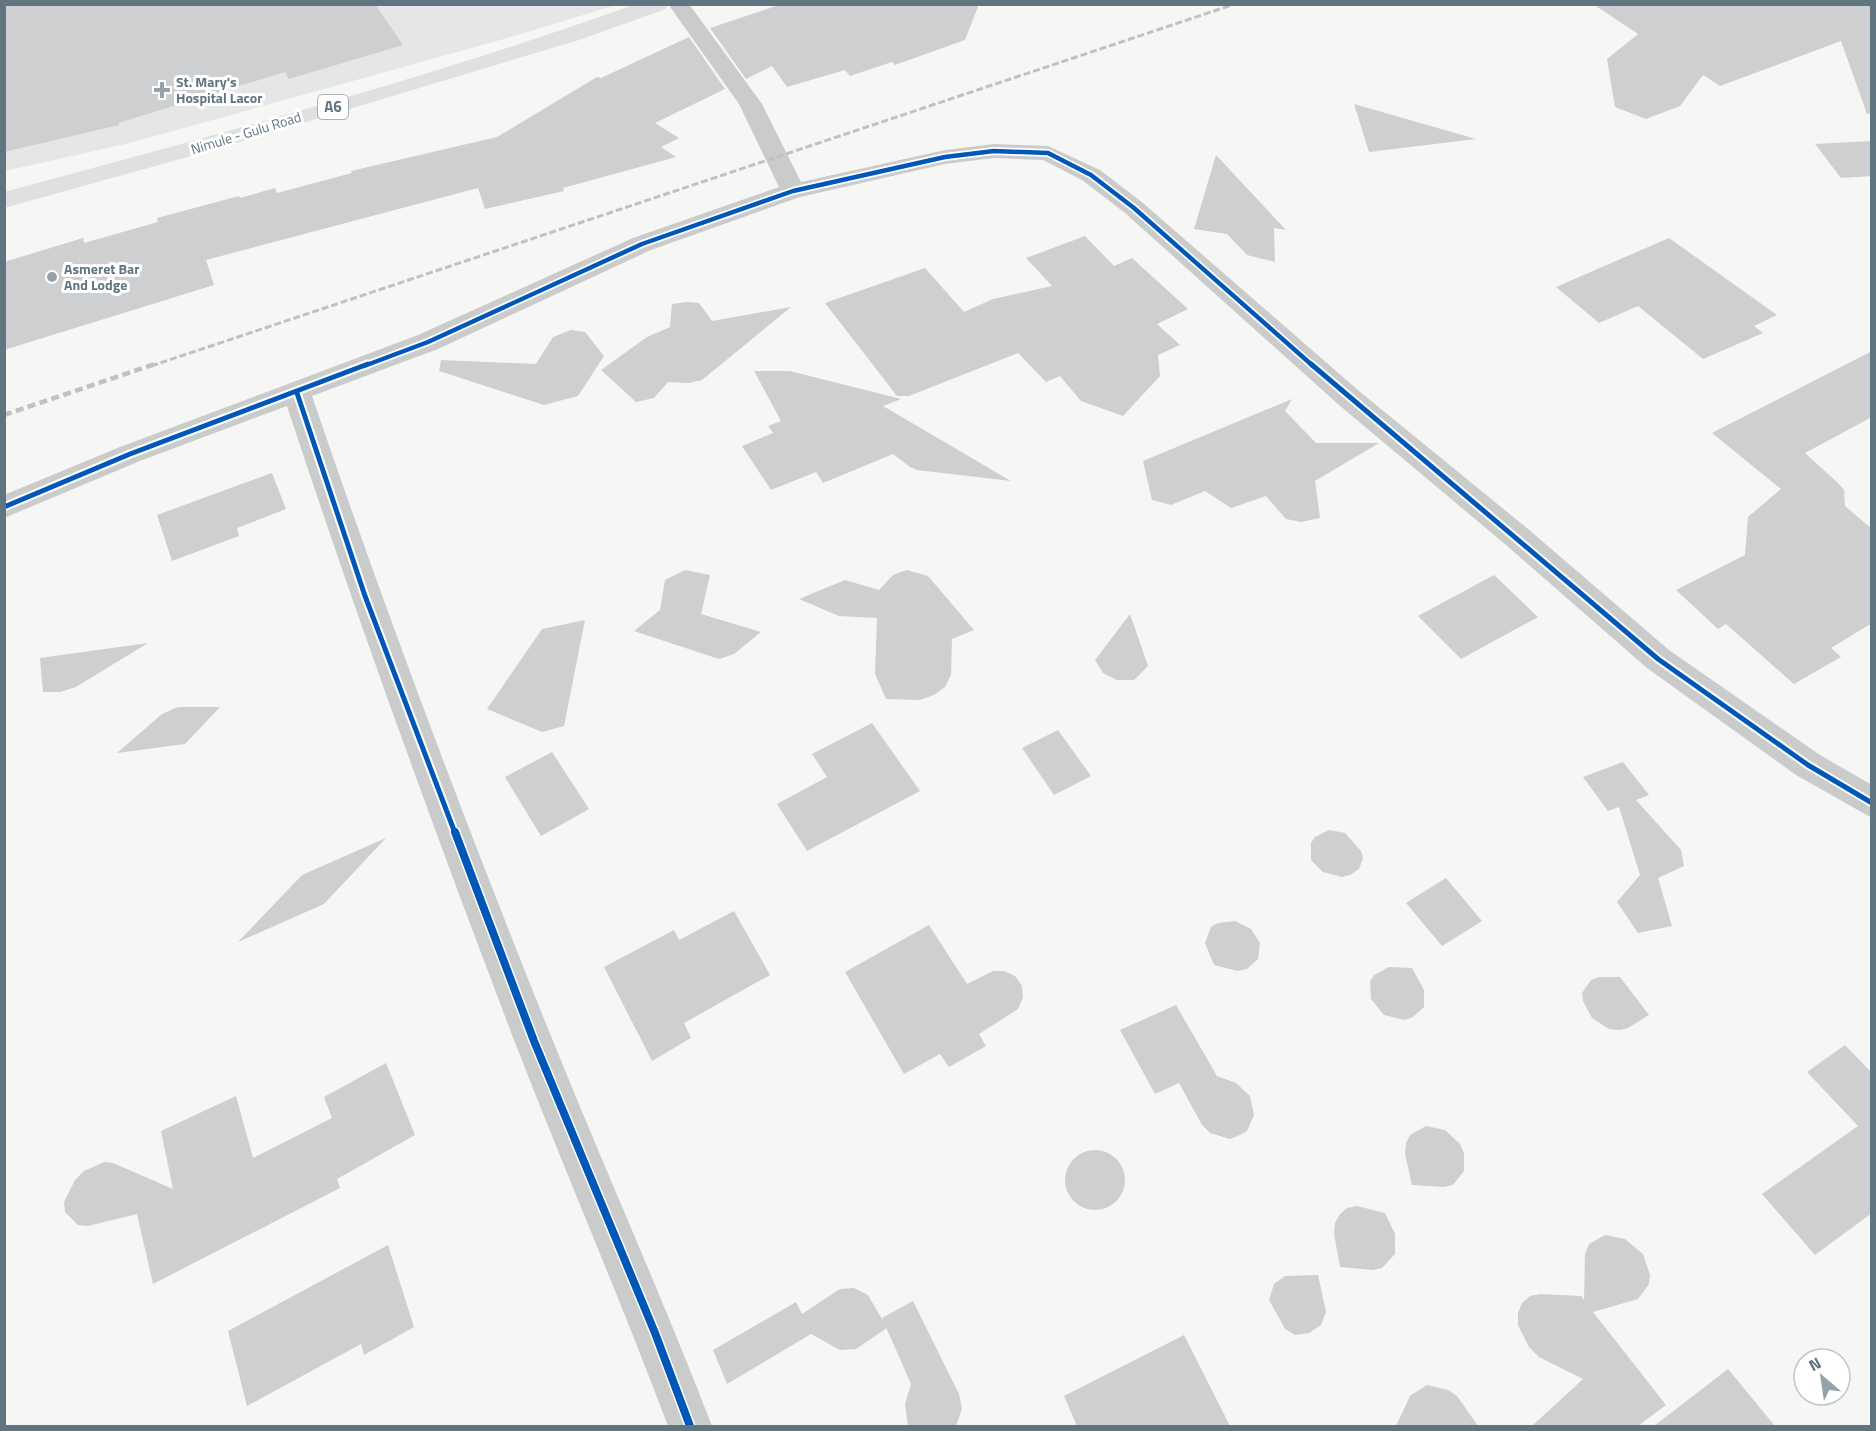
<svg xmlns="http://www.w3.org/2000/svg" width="1876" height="1431" viewBox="0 0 1876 1431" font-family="'Titillium Web',sans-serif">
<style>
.built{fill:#e5e7e6}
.building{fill:#cdcfd0}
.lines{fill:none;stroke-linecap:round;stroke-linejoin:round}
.street{fill:#cacccc;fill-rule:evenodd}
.primary{fill:#dfe0e0;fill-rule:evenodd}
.rail-far1{stroke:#c0c1c2;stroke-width:3;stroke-dasharray:7 3;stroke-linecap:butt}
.rail{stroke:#c0c1c2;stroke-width:4.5;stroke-dasharray:8 4.5;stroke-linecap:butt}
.cycleway-far2-casing{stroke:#fff;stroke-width:8}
.cycleway-far1-casing{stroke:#fff;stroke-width:9}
.cycleway-casing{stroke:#fff;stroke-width:11}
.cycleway-far2{stroke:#0057b8;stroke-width:4.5}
.cycleway-far1{stroke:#0057b8;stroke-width:5}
.cycleway{stroke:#0057b8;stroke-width:8}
.poi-dot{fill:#95a2a9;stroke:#fff;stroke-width:2}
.labels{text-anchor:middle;stroke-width:6;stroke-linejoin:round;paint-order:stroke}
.far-poi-label{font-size:14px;font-weight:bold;fill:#617580;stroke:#fff;text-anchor:start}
.far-street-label{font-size:14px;fill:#617580;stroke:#fff}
.shield{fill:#fff;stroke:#909ea6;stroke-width:1.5}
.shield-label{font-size:15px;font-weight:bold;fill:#617580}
</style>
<rect width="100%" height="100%" fill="#f6f6f5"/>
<path class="built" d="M4,5h612l-105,32 -381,106 -125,28z"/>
<path class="building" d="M4,4h371l28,41 -114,34 -4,-7 -167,51 1,2 -115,27z
M782,4h197l-14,36 -70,25 -3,-3 -42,14 -5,-6 -58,17 -15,-21 -26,13 -36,-51z
M1593,4h279v109l-5,1 -26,-73 -121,45 -17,-11 -23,31 -34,13 -31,-12 -8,-48 31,-25z
M689,37l36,52 -70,34 24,15 -18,9 15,10 -113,31 1,3 -79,18 -7,-21 -272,72 8,25 -210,65v-88l79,-24 1,5 74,-21 -1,-4 82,-22 1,2 35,-10 2,5 75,-20 -1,-2 146,-34 100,-60 4,1z
M1354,104l122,35 -107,13z
M1872,141v35l-31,2 -26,-34z
M1216,155l70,75 -12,-2 1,34 -28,-7 -20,-21 -33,-5z
M1085,236l29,30 18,-8 56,51 -31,15 23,21 -22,10 2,21 -37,40 -42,-15 -21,-25 -14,6 -28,-29 -109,43h-12l-72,-93 100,-35 39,44 29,-13 59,-13 -26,-28z
M1669,238l108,77 -23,11 9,7 -60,26 -65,-53 -39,17 -43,-36z
M687,302l12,1 13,18 79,-14 -89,73 -13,3 -21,-1 -14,16 -18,4 -35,-32 46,-33 23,-10 2,-23z
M571,330l14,2 19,24 -26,40 -34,9 -105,-34 2,-11 95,4 17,-27z
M1872,351v66l-67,36 34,31 5,6 1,16 27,23v94l-41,25 10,9 -47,27 -68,-60 -8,5 -42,-39 69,-35 3,-38 33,-28 -69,-56z
M754,371h36l111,28 -18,7 128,75 -94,-11 -7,-3 -17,-13 -70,29 -7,-11 -45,18 -29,-44 31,-13 -5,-7 13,-5z
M1292,399l-7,12 31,32h63l-64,38 5,37 -19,4 -15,-3 -20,-23 -35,12 -26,-17 -34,14 -19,-5 -9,-39z
M272,473l14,36 -49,19 2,8 -67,25 -15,-46z
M685,570l25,5 -9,39 60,18 -27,22 -15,5 -85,-28 26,-21 5,-30z
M907,570l21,6 46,54 -22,9 -1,36 -6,12 -11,8 -14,5 -34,-1 -11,-25 2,-56 -38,-2 -40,-17 46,-19 34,10 14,-15z
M1494,575l44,42 -77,42 -43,-43z
M1130,614l18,52 -14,14h-17l-14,-7 -8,-13z
M585,620l-21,106 -22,6 -55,-23 55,-80z
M148,643l-72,44 -16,5h-17l-3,-34z
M178,707h42l-35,37 -68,9 45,-39z
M872,723l48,68 -113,60 -30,-47 50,-27 -15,-23z
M1058,730l33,46 -37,19 -32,-47z
M552,752l37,57 -48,27 -36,-59z
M1623,762l26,33 -13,5 45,50 3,16 -26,12 14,48 -34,7 -21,-31 23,-27 -21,-68 -11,4 -25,-34z
M1329,830l16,3 16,18 2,7 -4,11 -9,6 -8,2 -19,-5 -12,-12v-17l4,-6z
M386,838l-62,66 -86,38 64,-67z
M1446,878l36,43 -40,25 -36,-43z
M734,911l36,64 -86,48 7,15 -39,23 -48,-94 70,-37 5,10z
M1235,921l16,8 9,14 -2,16 -11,10 -9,2 -24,-6 -9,-22 6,-16 7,-4z
M929,925l38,59 26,-13h11l11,5 7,10 1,12 -5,11 -39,25 7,12 -37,21 -9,-13 -36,20 -59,-102z
M1389,967l23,1 12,22v17l-11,10 -8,3 -21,-5 -13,-16 -1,-17 4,-7z
M1599,977h21l29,38 -21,13 -8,2 -11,-1 -17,-11 -9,-17 -1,-8 9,-13z
M1176,1005l41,71 19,7 14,13 4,19 -7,16 -7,4 -10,4 -20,-6 -8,-8 -23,-42 -24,11 -35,-64z
M1845,1045l27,28v140l-57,42 -53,-61 96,-68 -51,-54z
M386,1063l29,72 -78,44 3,9 -187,96 -16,-70 -49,12 -10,-1 -13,-13 -1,-10 11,-22 9,-9 20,-9 9,1 60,26 -12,-58 75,-35 17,62 79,-40 -8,-21z
M1426,1126l19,4 15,14 4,9v18l-11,14 -9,2 -32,-2 -7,-31 1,-11 4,-8z
M1065 1180a30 30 0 1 1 60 0a30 30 0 1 1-60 0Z
M1357,1206l28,7 10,21v20l-13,14 -9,2 -33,-3 -6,-33 1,-11 5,-9 7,-6z
M1605,1235l20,4 18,15 7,21 -1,9 -11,15 -45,13 73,93 -28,21h-106l51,-47 -44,-22 -10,-10 -11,-22v-12l4,-10 8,-7 10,-2 41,2 3,4 1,-46 4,-10z
M388,1245l26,82 -50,28 -3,-11 -114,62 -19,-75z
M1318,1275l8,37 -5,13 -12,8 -14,2 -10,-6 -16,-29 5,-16 11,-8z
M854,1288l14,7 19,33 -31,21 -16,1 -29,-16 -84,50 -14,-34 83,-48 6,12 38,-25z
M913,1301l46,93 3,15 -6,17h-48l-3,-22 6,-20 -29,-66z
M1184,1335l46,91h-153l-13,-30z
M1728,1369l47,57h-121z
M1427,1385l21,5 9,6 21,30h-82l14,-30z"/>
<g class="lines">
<path class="street" d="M668,4h21l73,100 39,78 144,-32 49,-6 54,2 52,24 43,33 216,188 169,138 141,121 151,105 52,30v33l-76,-43 -149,-107 -141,-123 -167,-140 -214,-192 -43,-33 -39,-20 -49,-2 -49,6 -145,33 -149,53 -213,99 -126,47c74,217 155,432 241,645 52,129 109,255 159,385h-44c-49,-130 -104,-257 -154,-386 -80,-210 -157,-421 -227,-634l-147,55 -136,57v-23l116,-48 298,-112 215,-97 146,-51 -40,-83z"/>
<path class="primary" d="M636,4h32l-2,5 -87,31 -366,110 -209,58v-16c212,-57 426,-114 632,-188z"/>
<path class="rail-far1" d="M151,366l1084,-362"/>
<path class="rail" d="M4,415l151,-51"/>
<g class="cycleway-far2-casing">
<path id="cycleway-far2" d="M364,366l64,-24 214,-98 151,-53 152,-34 49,-6 54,2 43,22 43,33 179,158"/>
</g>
<g class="cycleway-far1-casing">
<path id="cycleway-far1" d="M1311,364l347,295 150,106 64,38
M297,393l68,203 90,237
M4,507l126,-53 238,-90"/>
</g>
<g class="cycleway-casing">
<path id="cycleway" d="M455,832l79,209 121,292 35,93"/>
</g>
<use href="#cycleway-far2" class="cycleway-far2"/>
<use href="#cycleway-far1" class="cycleway-far1"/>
<use href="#cycleway" class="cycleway"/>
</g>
<g class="poi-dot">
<path d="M159 81h6v6h6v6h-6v6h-6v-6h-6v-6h6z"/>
<circle cx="52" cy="277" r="6"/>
</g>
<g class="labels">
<g class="far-poi-label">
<text x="176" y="87">St. Mary's<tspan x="176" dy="16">Hospital Lacor</tspan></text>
<text x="64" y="274">Asmeret Bar<tspan x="64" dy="16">And Lodge</tspan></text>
</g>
<g class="far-street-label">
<text transform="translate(246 133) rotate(-17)" y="5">Nimule - Gulu Road</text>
</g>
<rect class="shield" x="318" y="95" width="30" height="24" rx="4.5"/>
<g class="shield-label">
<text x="333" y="112">A6</text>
</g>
</g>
<rect width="1876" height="1431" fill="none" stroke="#617580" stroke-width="12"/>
<g transform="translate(1822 1377) rotate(331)"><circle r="28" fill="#ffffff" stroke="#c0c8cc" stroke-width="1.5"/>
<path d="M0-4.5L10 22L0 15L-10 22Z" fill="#95a2a9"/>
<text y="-9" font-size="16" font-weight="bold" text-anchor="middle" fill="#617580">N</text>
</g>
</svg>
